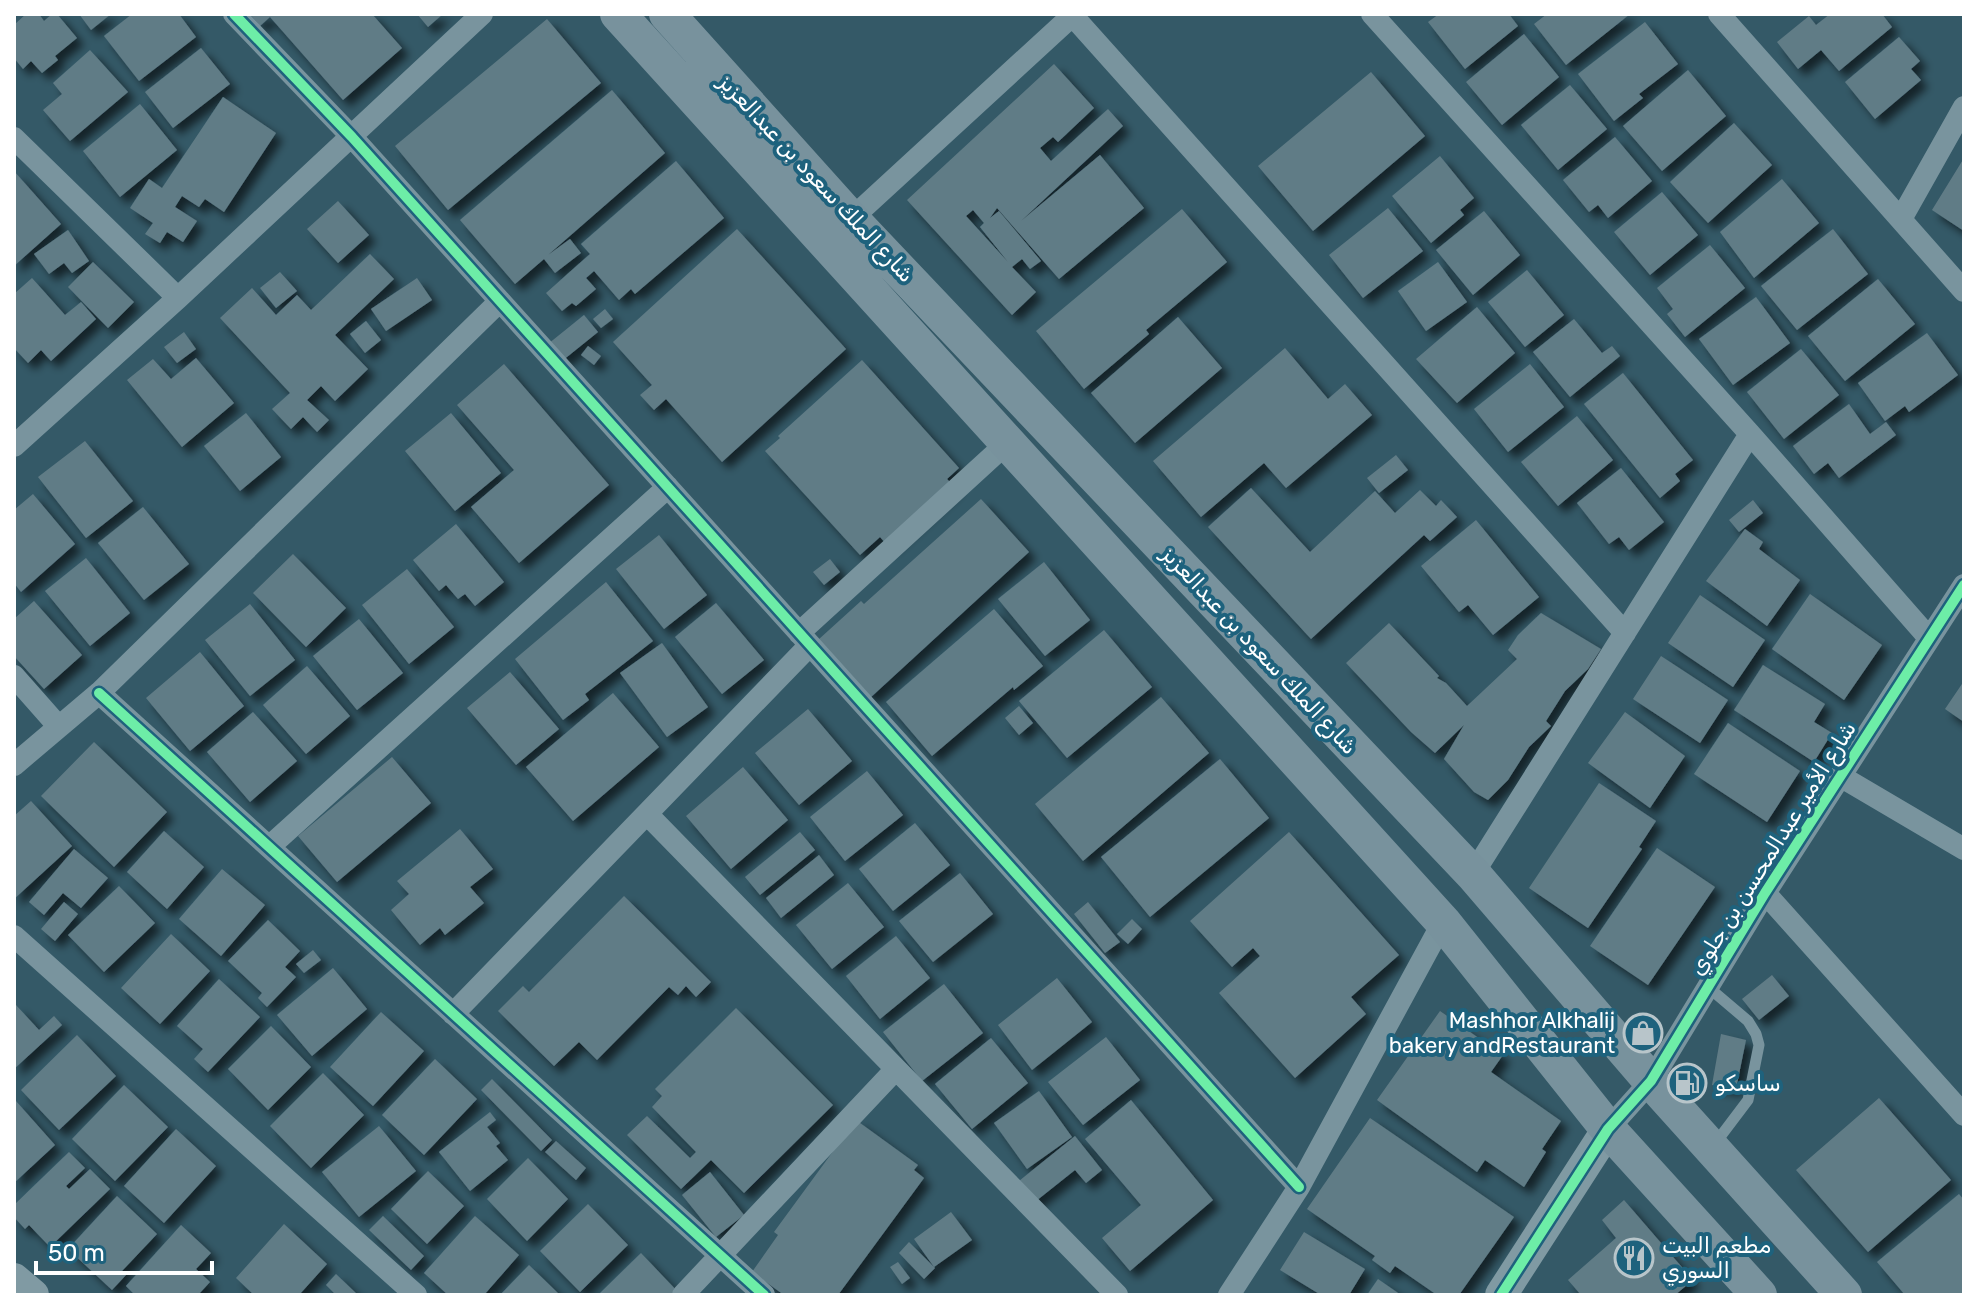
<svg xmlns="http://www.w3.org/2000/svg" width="1978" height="1309" viewBox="0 0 1978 1309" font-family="Rubik,'Noto Naskh Arabic',sans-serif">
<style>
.building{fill:#617c86;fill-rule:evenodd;filter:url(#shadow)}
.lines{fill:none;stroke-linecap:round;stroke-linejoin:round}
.lane{stroke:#79949e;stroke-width:11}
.street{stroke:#79949e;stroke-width:22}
.secondary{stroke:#809aa3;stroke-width:32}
.primary{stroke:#78929d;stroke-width:36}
.cycleway-casing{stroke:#1e627d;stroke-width:15}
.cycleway{stroke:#6deda7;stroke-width:10}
.labels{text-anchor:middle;stroke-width:8;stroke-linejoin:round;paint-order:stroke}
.street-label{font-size:22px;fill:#fff;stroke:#1e627d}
.poi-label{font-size:22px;fill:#fff;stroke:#1e627d;text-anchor:start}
</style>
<defs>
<filter id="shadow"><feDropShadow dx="7" dy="7" stdDeviation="4" flood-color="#0009"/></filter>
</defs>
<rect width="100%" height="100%" fill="#345967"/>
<path class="building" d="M26,14h13l5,7 8,-7h5l20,24 -22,18 3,4 -16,13 -11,-12 -8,8 -9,-11v-33z
M79,14h32l-20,16z
M132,14h47l17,23 -57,44 -35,-45z
M250,14h122l30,34 -59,52 -73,-83 -10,9z
M417,14h26l-15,13z
M1439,14h70l9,12 -53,43 -37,-47z
M1547,14h83l-64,51 -32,-41z
M1830,14h52l10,13 -53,44 -18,-21 -23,19 -21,-27 32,-26 7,9z
M547,19l54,64 -153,127 -53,-64z
M1645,22l33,42 -39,30 4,4 -29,23 -36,-47z
M1524,34l35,43 -57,48 -36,-43z
M1899,37l21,24 -9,8 10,11 -46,39 -30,-37z
M201,48l29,36 -57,44 -28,-36z
M90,50l38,42 -58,49 -27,-31 19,-16 -9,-11z
M1054,64l40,44 -36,34 -5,-5 -13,11 11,13 57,-52 15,17 -102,95 79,-66 44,53 -85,71 -62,-71 -7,10 9,-7 42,50 -11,8 -8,-10 -10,8 24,25 -24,23 -105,-115zM973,210l11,13 -4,4 28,35 -42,-46z
M1688,70l38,46 -64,55 -39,-45z
M1371,72l54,64 -112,95 -55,-65z
M1570,85l37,44 -49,41 -37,-45z
M612,90l53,63 -117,102 22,-16 11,14 -26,20 -11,-14 -29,25 -55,-64z
M223,97l53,36 -52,79 -19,-13 -6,8 -17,-11 -7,11 22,14 -14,21 -16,-10 -7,11 -15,-9 8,-11 -23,-15 19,-29 13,9z
M140,104l37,46 -57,47 -37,-46z
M1734,123l38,42 -64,58 -38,-41z
M1615,137l37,44 -44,37 -10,-13 -9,7 -26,-32z
M1440,156l34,42 -14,12 4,5 -33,28 -39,-47z
M1964,158v73l-32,-21z
M676,161l48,57 -89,76 -4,-5 -12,11 -25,-29 -8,7 10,11 -20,17 -4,-3 -10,8 -16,-18 44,-39 -9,-10z
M14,171l47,53 -47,42z
M1782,179l37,44 -65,55 -34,-46z
M1662,192l36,43 -48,40 -36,-43z
M338,201l31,34 -31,28 -31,-34z
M1388,208l35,43 -60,47 -34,-43z
M1182,209l45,53 -81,68 3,4 -65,55 -48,-58z
M1484,211l36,44 -47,40 -37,-45z
M737,229l109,120 -124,113 -56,-63 -12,11 -14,-15 12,-10 -39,-43z
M1833,229l35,45 -71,56 -36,-44z
M68,230l21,31 -17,12 -8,-10 -15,11 -15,-20z
M1710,245l35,43 -60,49 -18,-23 6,-5 -16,-21z
M370,254l24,25 -59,56 33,34 -33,32 -14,-15 -14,14 22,20 -12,12 -14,-15 -12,12 -19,-20 18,-16 -70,-75 32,-30 24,27 21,-20 14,15z
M93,262l41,40 -26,26 -40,-41z
M1438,262l29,40 -41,29 -28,-40z
M1527,270l37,45 -39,32 -37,-45z
M280,272l17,19 -21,17 -16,-20z
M32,278l33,37 16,-13 15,17 -45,42 -10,-11 -13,13 -14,-15v-54z
M417,278l15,22 -46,31 -15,-22z
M1878,279l37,45 -70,57 -37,-45z
M1756,297l34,46 -57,42 -34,-46z
M1477,307l38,46 -58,50 -41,-44z
M605,309l8,10 -12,9 -8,-9z
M584,315l14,17 -36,29 -14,-17z
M1178,317l44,51 -87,75 -44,-50z
M1574,319l28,34 10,-7 8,10 -50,41 -37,-45z
M366,321l15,19 -16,13 -15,-19z
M184,332l12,17 -19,14 -13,-16z
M1927,333l31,42 -49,37 -4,-6 -20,15 -27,-38z
M588,346l13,10 -7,9 -13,-10z
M1285,348l43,51 17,-15 27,31 -86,73 -22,-25 -63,54 -48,-56z
M1801,349l38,46 -55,44 -37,-47z
M196,358l38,45 -52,44 -55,-67 26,-21 18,20z
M862,360l97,108 -12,11 7,7 -66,60 -8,-9 -20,18 -95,-104 15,-13 -2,-2z
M504,364l105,121 -90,78 -48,-56 43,-37 -57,-65z
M1530,364l34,43 -56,45 -34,-43z
M1623,373l70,87 -18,14 5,7 -20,17 -76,-94z
M1849,404l21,30 16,-12 10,13 -57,43 -11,-15 -14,11 -21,-28z
M246,413l35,44 -41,34 -36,-45z
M451,413l50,60 -46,38 -50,-60z
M1577,416l36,44 -55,46 -37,-44z
M85,441l48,60 -47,37 -48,-61z
M1396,455l12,15 -29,23 -12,-15z
M1621,468l43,54 -35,28 -10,-13 -10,7 -32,-41z
M1251,488l59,64 65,-61 20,22 25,-23 16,16 5,-6 16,17 -27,24 -6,-6 -113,104 -103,-112z
M33,494l42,50 -54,48 -7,-9v-73z
M981,499l48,53 -159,146 -52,-58 43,-39 3,3z
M1753,500l10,13 -24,19 -10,-12z
M143,507l46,57 -45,36 -46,-57z
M1476,520l63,77 -46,38 -25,-30 -9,7 -38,-46z
M456,524l48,58 -29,24 -10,-12 -7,5 -12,-14 -7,6 -26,-31z
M1745,529l18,13 -4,7 41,31 -33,46 -61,-45z
M659,535l48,60 -43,34 -48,-60z
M293,554l53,54 -40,39 -53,-54z
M86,558l44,55 -40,33 -45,-55z
M830,559l10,13 -16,13 -11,-13z
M1044,562l46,58 -45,36 -47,-57z
M407,569l47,58 -45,37 -47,-59z
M606,582l47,59 -68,53 4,6 -26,20 -48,-61z
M1810,594l72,51 -38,55 -72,-51z
M1700,595l65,45 -32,47 -65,-44z
M34,601l48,54 -38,34 -30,-33v-37z
M716,603l48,57 -42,34 -47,-57z
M250,604l45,56 -45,36 -45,-56z
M994,609l49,57 -29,24 -1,-3 -81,69 -46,-54z
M1541,613l60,36 -13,20 -23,22 -19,30 5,5 -22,21 -21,33 -20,20 -14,-8 -30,-33 20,-34 -29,28 -24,-21 -65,-69 43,-40 50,53 -2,2 9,5 21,23 50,-47 -9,-9 10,-15z
M359,619l44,54 -46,37 -44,-54z
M1104,630l48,57 -85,71 -48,-57z
M662,643l46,64 -41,30 -47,-64z
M200,652l44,54 -54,45 -44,-53z
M1661,656l67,44 -28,43 -67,-44z
M1763,665l62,39 -11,18 18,11 -18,29 -80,-52z
M307,666l43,50 -44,38 -43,-49z
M510,672l49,57 -43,36 -49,-57z
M1964,681v41l-19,-13z
M613,693l46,54 -86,74 -47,-54z
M1161,697l48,56 -126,108 -48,-57z
M1019,706l14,17 -14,12 -14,-17z
M808,709l44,52 -53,44 -44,-52z
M253,712l44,49 -47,41 -43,-50z
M1625,712l60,44 -35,52 -62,-45z
M1728,723l72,48 -33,51 -73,-48z
M94,742l73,70 -53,55 -73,-71z
M392,757l39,46 -94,79 -39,-46z
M1220,759l49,59 -119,99 -49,-60z
M743,767l45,53 -57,49 -45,-53z
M867,771l36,44 -58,46 -35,-44z
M1599,783l57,38 -17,26 3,2 -54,79 -59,-40z
M31,801l41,45 -58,53v-83z
M915,823l35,42 -57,46 -34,-42z
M460,829l33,40 -23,18 14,16 -39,32 -5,-7 -20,17 -29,-35 18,-16 -12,-13z
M164,831l40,36 -37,42 -40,-37z
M800,832l15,18 -55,45 -15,-18z
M1289,832l110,123 -48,42 15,17 -71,64 -76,-85 41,-37 -7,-8 -21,19 -42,-46z
M1657,848l58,39 -67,98 -58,-39z
M74,849l34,29 -27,30 -18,-15 -19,22 -15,-13z
M819,855l15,20 -53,43 -15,-20z
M222,869l43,36 -44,51 -42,-37z
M960,873l33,41 -60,48 -34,-41z
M848,883l36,44 -52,42 -36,-44z
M119,886l36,37 -51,49 -36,-37z
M624,896l87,86 -15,15 -10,-11 -8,9 -9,-8 -72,73 -18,-18 -25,24 -56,-55 25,-25 6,6z
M64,902l14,12 -23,27 -14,-12z
M1088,902l32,40 -15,11 -31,-39z
M1132,919l10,10 -14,15 -11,-10z
M268,920l32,31 -15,16 11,10 -29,30 -9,-9 4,-5 -34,-32z
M171,934l39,37 -50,53 -39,-36z
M896,936l34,42 -50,41 -34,-43z
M313,950l8,10 -17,13 -8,-9z
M333,968l34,41 -55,47 -35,-41z
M1772,975l17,21 -30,24 -17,-21z
M1057,978l35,44 -60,48 -34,-45z
M219,979l41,38 -52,55 -14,-13 9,-10 -26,-23z
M944,984l39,49 -61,48 -39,-49z
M16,1005l23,25 15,-14 8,9 -48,44z
M736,1008l97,97 -89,88 -33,-33 -30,29 -54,-54 20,-19 43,42 6,-6 -44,-45 10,-11 -7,-7z
M1440,1011l63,44 -12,17 70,49 -19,28 4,3 -22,35 -39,-27 -8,12 -100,-72z
M381,1012l43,39 -51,55 -43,-39z
M271,1026l40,41 -43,43 -40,-41z
M1721,1034l25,6 -10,49 -24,-4z
M77,1035l39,41 -57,54 -38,-40z
M1106,1037l34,43 -57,45 -35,-43z
M991,1038l37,45 -56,46 -37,-45z
M435,1059l42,40 -53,56 -42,-40z
M323,1073l41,42 -53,53 -41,-42z
M492,1079l60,61 -11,11 -60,-61z
M124,1085l44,42 -53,54 -43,-42z
M1039,1091l33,46 -45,32 -33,-46z
M1879,1098l72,82 -83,72 -72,-82z
M1131,1100l82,100 -83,71 -28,-33 39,-33 -56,-66z
M16,1101l39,44 -41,38v-80z
M490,1112l6,8 -9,7 13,16 -4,3 12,14 -38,31 -31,-39z
M1370,1118l144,99 -55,78h-22l-42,-29 -5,7 -18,-13 3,-4 -68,-47z
M856,1120l62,45 -4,5 10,8 -86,117h-54l-32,-23 26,-37 -4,-3z
M379,1126l37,45 -57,46 -37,-45z
M176,1129l40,37 -52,57 -40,-37z
M1075,1136l27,34 -16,13 -11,-13 -44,35 -17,-20z
M556,1141l30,27 -10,12 -31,-28z
M69,1152l16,16 -19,18 3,3 21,-20 20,20 -60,58 -21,-22 -4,4 -11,-12v-12z
M528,1158l40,41 -41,42 -40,-42z
M428,1171l36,35 -37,38 -36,-35z
M710,1172l34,43 -28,22 -34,-42z
M1959,1194l5,6v95h-59l-28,-33z
M117,1196l40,38 -35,37 4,4 -14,15 -44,-41z
M1624,1200l69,80 -18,15h-94l-13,-15 48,-42 -14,-18z
M588,1204l40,41 -48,47 -40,-41z
M951,1212l21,28 -38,27 -20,-28z
M383,1216l41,40 -13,14 -42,-40z
M475,1216l44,39 -35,40h-36l-24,-22z
M284,1224l43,40 -28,31h-45l-18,-17z
M181,1225l30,28 -15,16 14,13 -12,13h-63l-9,-9z
M1304,1232l61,37 -16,26h-28l-41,-25z
M909,1242l26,26 -11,11 -25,-26z
M641,1253l38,40 -2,2h-79z
M898,1262l12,16 -8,6 -12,-17z
M529,1265l31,30h-60z
M336,1274l22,21h-22l-10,-10z
M1378,1279l23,16h-34z"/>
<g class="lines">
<path class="lane" d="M1708,987l40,34 8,13 3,11 -11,55 -34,45"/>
<path class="street" d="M234,14l118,123 947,1050
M1071,14l554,619
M1372,14l378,420 179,204
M1719,14l245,277
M14,138l164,160
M851,219l222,-204
M1901,219l63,-112
M14,446l164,-148 304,-284
M799,633l208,-190
M14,676l45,51
M99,693l665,602
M14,765l85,-72 401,-392
M1840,776l124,73
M647,814l470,481
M269,847l399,-360
M1473,874l277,-440
M1765,893l199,222
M14,936l402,359
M453,1014l357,-369
M1608,1129l43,-48 114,-188 199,-308
M683,1295l213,-226
M1229,1295l70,-108 144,-265"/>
<path class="secondary" d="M14,1279l19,16
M1501,1295l107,-166"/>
<path class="primary" d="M618,14l825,908 165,207 151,166
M667,14l184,205 622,655 178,207 193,214"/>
<g class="cycleway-casing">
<path id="cycleway" d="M234,14l118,123 947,1050
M99,693l665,602
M1501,1295l107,-166 43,-48 114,-188 199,-308"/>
</g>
<use href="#cycleway" class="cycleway"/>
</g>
<defs>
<g id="shop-ring" transform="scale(2)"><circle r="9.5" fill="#1e627d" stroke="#b8c5ca" stroke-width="1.5"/><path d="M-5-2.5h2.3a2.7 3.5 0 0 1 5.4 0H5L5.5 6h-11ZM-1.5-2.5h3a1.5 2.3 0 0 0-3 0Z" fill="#b8c5ca"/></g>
<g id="fuel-ring" transform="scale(2)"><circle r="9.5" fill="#1e627d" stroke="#b8c5ca" stroke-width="1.5"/><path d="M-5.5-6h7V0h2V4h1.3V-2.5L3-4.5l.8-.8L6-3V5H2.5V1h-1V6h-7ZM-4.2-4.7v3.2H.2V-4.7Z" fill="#b8c5ca"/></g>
<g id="restaurant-ring" transform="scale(2)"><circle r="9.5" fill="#1e627d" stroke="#b8c5ca" stroke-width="1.5"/><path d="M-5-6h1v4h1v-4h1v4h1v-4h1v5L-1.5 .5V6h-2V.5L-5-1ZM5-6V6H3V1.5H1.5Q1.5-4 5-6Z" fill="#b8c5ca"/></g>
</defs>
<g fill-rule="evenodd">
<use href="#shop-ring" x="1643" y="1033"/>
<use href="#fuel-ring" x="1687" y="1083"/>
<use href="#restaurant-ring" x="1634" y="1258"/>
</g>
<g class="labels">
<g class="street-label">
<text transform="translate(817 178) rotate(47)" y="8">شارع الملك سعود بن عبدالعزيز</text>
<text transform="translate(1260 650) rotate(47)" y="8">شارع الملك سعود بن عبدالعزيز</text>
<text transform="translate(1772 848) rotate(-58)" y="8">شارع الأمير عبدالمحسن بن جلوي</text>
</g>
<g class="poi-label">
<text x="1615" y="1028" text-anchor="end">Mashhor Alkhalij<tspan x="1615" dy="25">bakery andRestaurant</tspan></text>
<text x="1715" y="1091">ساسكو</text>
<text x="1662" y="1253">مطعم البيت<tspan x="1662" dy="25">السوري</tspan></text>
</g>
</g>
<rect width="1978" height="1309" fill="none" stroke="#ffffff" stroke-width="32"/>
<path d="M36 1261v12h176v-12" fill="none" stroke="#ffffff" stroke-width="4"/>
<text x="48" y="1261" font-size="24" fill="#ffffff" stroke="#1e627d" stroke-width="6" paint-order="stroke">50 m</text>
</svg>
